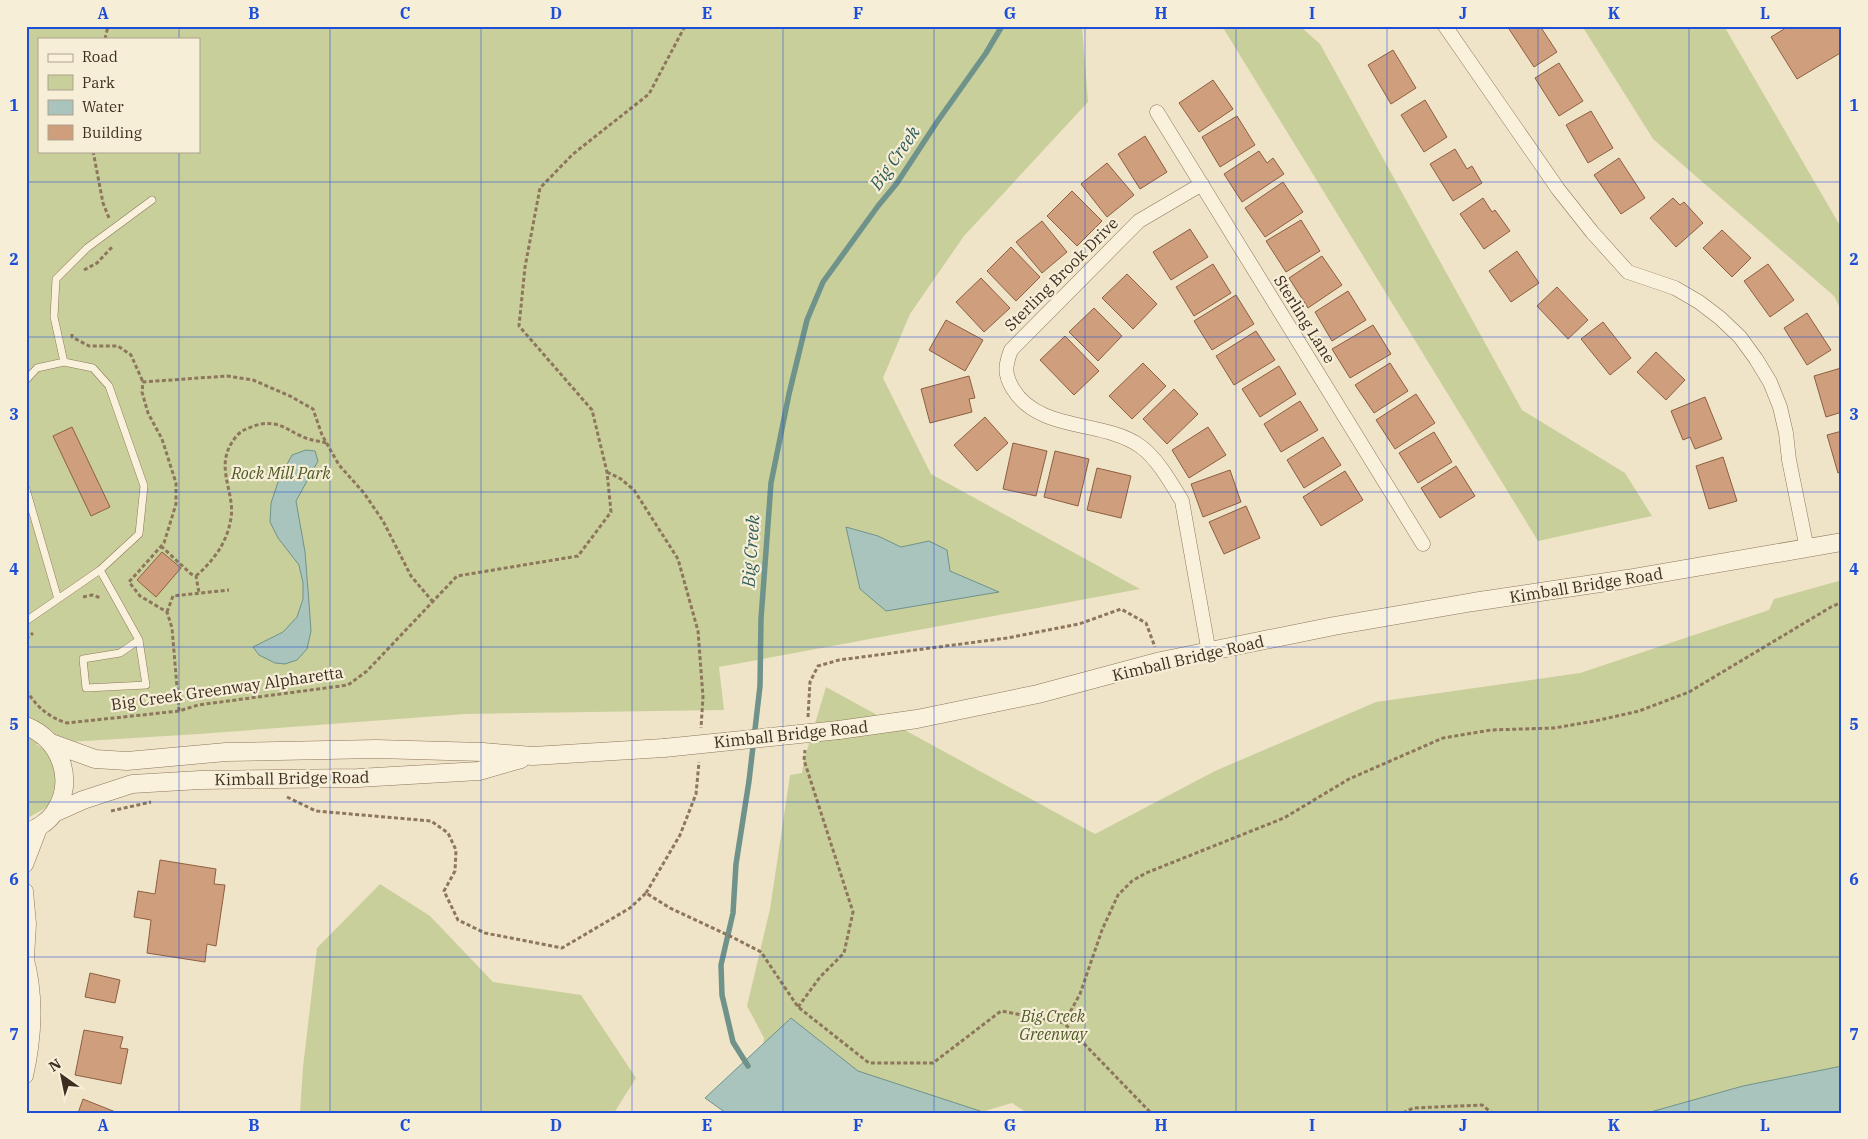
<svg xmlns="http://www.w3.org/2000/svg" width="1868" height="1139" viewBox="0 0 1868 1139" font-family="'IBM Plex Serif',serif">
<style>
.green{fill:#c9cf9b;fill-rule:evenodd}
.water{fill:#a9c4bc;stroke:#6f938a}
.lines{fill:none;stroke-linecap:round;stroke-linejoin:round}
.stream{stroke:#6f938a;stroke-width:5.5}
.building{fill:#cf9f7d;stroke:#8d5f41}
.service-casing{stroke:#8d765c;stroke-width:8}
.minor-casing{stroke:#8d765c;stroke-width:15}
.tertiary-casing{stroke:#8d765c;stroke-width:19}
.path{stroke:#8d765c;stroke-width:3;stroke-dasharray:4 2.5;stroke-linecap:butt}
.service{stroke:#faf1dc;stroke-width:7}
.minor{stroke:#faf1dc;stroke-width:14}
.tertiary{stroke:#faf1dc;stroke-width:18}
.tertiary-bridge-casing{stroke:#8d765c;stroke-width:19;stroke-linecap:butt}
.tertiary-bridge{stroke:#faf1dc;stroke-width:18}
.grid{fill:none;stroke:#1d4ed8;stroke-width:1;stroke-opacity:0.55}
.labels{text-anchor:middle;stroke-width:4.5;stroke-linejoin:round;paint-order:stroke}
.street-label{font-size:16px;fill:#3d2e20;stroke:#f7eed8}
.park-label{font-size:16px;font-style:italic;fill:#4d5a26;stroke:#f7eed8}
.water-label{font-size:18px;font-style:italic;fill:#2f5d5a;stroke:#f7eed8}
.neatline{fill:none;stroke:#1d4ed8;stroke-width:2}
.grid-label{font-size:16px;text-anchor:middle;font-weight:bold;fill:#1d4ed8}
</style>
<rect width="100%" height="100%" fill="#f0e4c8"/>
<path class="green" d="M26,26h1056l6,76 -124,134 -54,78 -27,64 48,96 209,115 -421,78 5,43 -259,4 -266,20 -163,10 16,11 8,18 -8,31 -26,15zM39,39h160v112h-160z
M1222,26h78l20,18 202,366 103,63 27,43 -114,25z
M1582,26h142l118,203v83l-8,-16 -181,-157z
M1842,580v533h-815l-15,-10 -34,10 -217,-50 3,-25 -17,-32 23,-97 20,-134 12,-2 2,-13 22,-73 269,147 120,-63 161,-69 204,-29 189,-63 5,-11z
M380,884l50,32 63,66 88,13 55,83 -22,35h-314l3,-46 14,-119z"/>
<path class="water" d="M306,450l9,1 3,10 -22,40 9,51 4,51 2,28 -4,18 -10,11 -12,4 -10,-1 -16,-8 -6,-8 30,-15 14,-15 6,-18v-16l-4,-18 -21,-27 -8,-16 1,-19 8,-24 13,-24z
M846,527l32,9 23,11 28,-6 18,9 3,21 49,21 -113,19 -26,-22z
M791,1018l67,53 128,42h-260l-21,-15z
M1842,1066v47h-195l96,-27z"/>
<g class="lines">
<path class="stream" d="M748,1066l-15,-24 -11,-47 -1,-30 12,-52 3,-49 13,-83 11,-95 1,-67 10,-136 18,-89 18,-74 16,-38 55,-76 19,-23 40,-61 49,-69 16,-27"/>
</g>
<path class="building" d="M1513,26h27l17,26 -23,15 -25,-38z
M1789,26h53v26l-45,27 -26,-42z
M1393,50l23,38 -25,16 -23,-39z
M1559,63l24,38 -24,15 -24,-38z
M1213,80l20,29 -34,23 -20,-29z
M1425,100l22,37 -23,15 -23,-37z
M1591,111l22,37 -25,15 -22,-38z
M1237,116l18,29 -35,22 -18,-30z
M1145,136l22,36 -27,17 -22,-35z
M1455,149l12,20 5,-3 10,17 -29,18 -23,-37z
M1259,151l8,12 6,-5 11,16 -42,28 -18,-28z
M1619,158l26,40 -24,16 -27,-39z
M1107,163l27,32 -27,22 -26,-33z
M1283,182l20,30 -38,25 -20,-29z
M1072,191l30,30 -25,25 -30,-30z
M1483,198l9,14 3,-2 15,21 -26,18 -24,-35z
M1673,198l7,7 4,-3 19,21 -27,24 -26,-29z
M1301,220l19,31 -34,21 -20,-31z
M1042,221l25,31 -25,21 -26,-31z
M1190,229l18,28 -37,23 -18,-28z
M1722,230l29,28 -19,19 -29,-29z
M1011,247l29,30 -24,24 -29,-30z
M1517,251l22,32 -28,19 -22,-31z
M1322,256l20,29 -34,23 -19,-30z
M1213,264l18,29 -37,23 -18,-29z
M1768,264l26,36 -24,17 -26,-36z
M1127,274l30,30 -24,25 -31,-31z
M981,278l29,30 -26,24 -28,-30z
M1557,287l31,33 -20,19 -31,-33z
M1348,291l18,29 -34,21 -17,-29z
M1236,295l18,29 -42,26 -18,-29z
M1094,308l28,28 -24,25 -29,-29z
M1807,313l24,37 -24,15 -23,-37z
M946,320l37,20 -18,31 -36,-21z
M1603,322l28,36 -21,17 -29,-36z
M1373,325l18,29 -41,24 -18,-29z
M1256,331l19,29 -41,25 -18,-29z
M1065,336l34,35 -25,24 -34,-35z
M1656,352l29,28 -19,20 -29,-28z
M1143,363l23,23 -34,33 -23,-23z
M1390,363l18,28 -34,22 -19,-28z
M1279,366l17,28 -36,23 -18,-28z
M1841,368l1,44 -16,5 -12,-41z
M969,376l6,22 -6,1 3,13 -42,11 -9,-34z
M1174,389l24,25 -31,30 -24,-25z
M1416,394l19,29 -40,26 -19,-29z
M1705,397l17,42 -27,10 -5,-12 -7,3 -12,-29z
M1300,401l18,29 -37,22 -17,-28z
M985,417l23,26 -31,28 -23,-26z
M72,427l38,80 -19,9 -38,-80z
M1208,427l18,28 -37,23 -17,-28z
M1842,431v41l-4,1 -11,-38z
M1434,432l18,30 -34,21 -19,-30z
M1323,437l18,28 -37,23 -17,-28z
M1013,443l34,8 -11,45 -33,-7z
M1055,451l34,8 -11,47 -34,-9z
M1723,457l14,44 -28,8 -13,-43z
M1456,466l19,30 -35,22 -19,-30z
M1097,468l34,8 -10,42 -34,-8z
M1230,470l11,32 -38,15 -12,-33z
M1345,471l18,29 -42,26 -18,-29z
M1246,506l14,32 -36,16 -15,-32z
M162,552l19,16 -25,29 -19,-17z
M160,860l56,9 -2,15 11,1 -9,61 -9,-2 -2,18 -58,-9 4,-33 -17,-3 4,-26 17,3z
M90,973l30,7 -5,23 -30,-6z
M84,1030l39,7 -3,11 8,1 -7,35 -46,-9z
M83,1099l35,14h-40z"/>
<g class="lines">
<g class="service-casing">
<path id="service" d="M26,380l11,-12 27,-6
M26,489l32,110
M100,570l39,-36 5,-48 -35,-100 -16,-18 -29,-6 -10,-45 2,-38 31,-31 65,-48
M26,621l74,-51 39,70 7,45 -60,3 -3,-29 37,-6 19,-13"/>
</g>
<g class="minor-casing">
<path id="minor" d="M1445,26l113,163 34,43 36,40 47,16 24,14 21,16 20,19 16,22 14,23 10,25 6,26 3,27 18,89
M1157,112l266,432
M1202,184l-63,37 -128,129c-6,16 -7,24 2,39 26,43 91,31 127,57 18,13 31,37 42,55l27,152
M26,865l15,-39
M26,891l3,33 -2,33
M26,956c11,39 9,80 0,120"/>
</g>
<g class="tertiary-casing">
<path id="tertiary" d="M26,726c35,14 50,55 28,87 -7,10 -17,15 -28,20
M839,730l78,-11 121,-25 123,-33 173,-35 139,-24 154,-23 215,-37
M51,743l44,16 32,2 99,-9 150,-3 107,3 50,4 131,-8
M54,813l29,-13 49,-16 68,-4 158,-2 121,-7 42,-12"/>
</g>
<path class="path" d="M105,39l3,-13
M93,151l10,52 6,15
M84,270l13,-7 16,-17
M72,334v3l17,9h29l13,9 12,27
M607,472l14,7 13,11 44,69 20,72 5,66 -2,31
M161,546l30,28 5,2 3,17
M196,576c18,-16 31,-33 35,-58 4,-25 -15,-49 0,-74 3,-5 7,-11 13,-14 9,-4 19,-8 29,-6 11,1 18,8 28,12 8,4 17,5 26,7
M83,597l9,-2 9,3
M167,612l6,-16 56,-6
M26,639l7,-6
M26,690c11,17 22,27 41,33l112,-12 19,-6 150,-20 19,-14 90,-95 121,-20 33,-44 -4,-40 -15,-62 -73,-84 6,-59 15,-79 33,-34 76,-60 36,-68
M179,711l-7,-83 -5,-16 -27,-16 -11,-14 35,-39 12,-39v-21l-14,-44 -14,-26 -6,-21 1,-10 84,-6 26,4 37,16 23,13 9,26 17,30 25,28 19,28 28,55 22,26
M808,717l2,-35 8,-16 21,-6 168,-22 72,-14 42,-15 25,14 9,24
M287,797l29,14 115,10 17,12 8,17 -1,21 -11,20 14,29 27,13 77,15 68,-40 16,-15 24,15 64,30 27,14 37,55 71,56h64l68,-52 63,12 87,90
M111,811l40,-9
M646,893l34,-58 16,-41 3,-32
M798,1007l22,-30 24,-24 9,-41 -49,-152 1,-10
M1064,1023l16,-29 22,-64 16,-35 14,-14 14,-8 138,-55 65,-39 94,-41 48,-8 63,-2 41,-7 44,-10 50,-19 142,-85 11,-5
M1403,1113l10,-5 69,-3 10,8"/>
<use href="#service" class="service"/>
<use href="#minor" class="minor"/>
<use href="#tertiary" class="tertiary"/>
<g class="tertiary-bridge-casing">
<path id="tertiary-bridge" d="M664,748l175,-18"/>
</g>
<use href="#tertiary-bridge" class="tertiary-bridge"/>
</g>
<path class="grid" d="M179,26v13M330,26v1087M481,26v1087M632,26v1087M783,26v1087M934,26v1087M1085,26v1087M1236,26v1087M1387,26v1087M1538,26v1087M1689,26v1087M179,151v962M26,182h1816M26,337h1816M26,492h1816M26,647h1816M26,802h1816M26,957h1816"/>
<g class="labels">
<g class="street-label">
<text transform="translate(1061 274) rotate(-45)" y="6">Sterling Brook Drive</text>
<text transform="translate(1305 319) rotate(58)" y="6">Sterling Lane</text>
<text transform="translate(1586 585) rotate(-9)" y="6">Kimball Bridge Road</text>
<text transform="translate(1188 658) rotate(-13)" y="6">Kimball Bridge Road</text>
<text transform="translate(227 688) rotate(-8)" y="6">Big Creek Greenway Alpharetta</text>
<text transform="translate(791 734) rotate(-6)" y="6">Kimball Bridge Road</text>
<text transform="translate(292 778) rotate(-1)" y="6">Kimball Bridge Road</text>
</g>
<g class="park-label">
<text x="281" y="479">Rock Mill Park</text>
<text x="1053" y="1022">Big Creek<tspan x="1053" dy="18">Greenway</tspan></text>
</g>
<g class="water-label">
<text transform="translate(895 158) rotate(-55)" y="6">Big Creek</text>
<text transform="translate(751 551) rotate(-86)" y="6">Big Creek</text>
</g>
</g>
<rect width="1868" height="1139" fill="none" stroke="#f7eed8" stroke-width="55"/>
<rect x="38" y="38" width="162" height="115" fill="#f7eed8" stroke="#ada18e"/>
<rect x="48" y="54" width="25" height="8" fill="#faf1dc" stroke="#ada18e"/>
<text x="82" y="62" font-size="15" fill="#3d2e20">Road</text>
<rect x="48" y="75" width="25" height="15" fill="#c9cf9b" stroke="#ada18e"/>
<text x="82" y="88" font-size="15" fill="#3d2e20">Park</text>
<rect x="48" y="100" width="25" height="15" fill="#a9c4bc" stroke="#ada18e"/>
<text x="82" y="112" font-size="15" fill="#3d2e20">Water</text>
<rect x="48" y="125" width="25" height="15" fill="#cf9f7d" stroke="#ada18e"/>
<text x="82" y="138" font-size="15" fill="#3d2e20">Building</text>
<g transform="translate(62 1076) rotate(327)" stroke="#f7eed8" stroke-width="4" paint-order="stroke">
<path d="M0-4L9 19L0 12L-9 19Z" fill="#3d2e20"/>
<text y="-8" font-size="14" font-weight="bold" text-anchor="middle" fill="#3d2e20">N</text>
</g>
<rect x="28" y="28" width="1812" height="1084" class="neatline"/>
<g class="grid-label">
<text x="103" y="19">A</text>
<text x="254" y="19">B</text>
<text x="405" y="19">C</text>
<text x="556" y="19">D</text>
<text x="707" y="19">E</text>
<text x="858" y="19">F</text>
<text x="1010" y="19">G</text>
<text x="1161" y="19">H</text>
<text x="1312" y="19">I</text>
<text x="1463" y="19">J</text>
<text x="1614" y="19">K</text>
<text x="1765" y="19">L</text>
<text x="14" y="111">1</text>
<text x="1854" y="111">1</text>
<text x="14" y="265">2</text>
<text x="1854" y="265">2</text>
<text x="14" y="420">3</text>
<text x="1854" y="420">3</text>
<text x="14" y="575">4</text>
<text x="1854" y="575">4</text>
<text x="14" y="730">5</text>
<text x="1854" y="730">5</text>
<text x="14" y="885">6</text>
<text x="1854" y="885">6</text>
<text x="14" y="1040">7</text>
<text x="1854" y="1040">7</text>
<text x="103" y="1131">A</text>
<text x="254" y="1131">B</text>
<text x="405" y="1131">C</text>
<text x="556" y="1131">D</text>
<text x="707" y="1131">E</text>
<text x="858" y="1131">F</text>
<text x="1010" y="1131">G</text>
<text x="1161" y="1131">H</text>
<text x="1312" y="1131">I</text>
<text x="1463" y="1131">J</text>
<text x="1614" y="1131">K</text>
<text x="1765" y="1131">L</text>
</g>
</svg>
